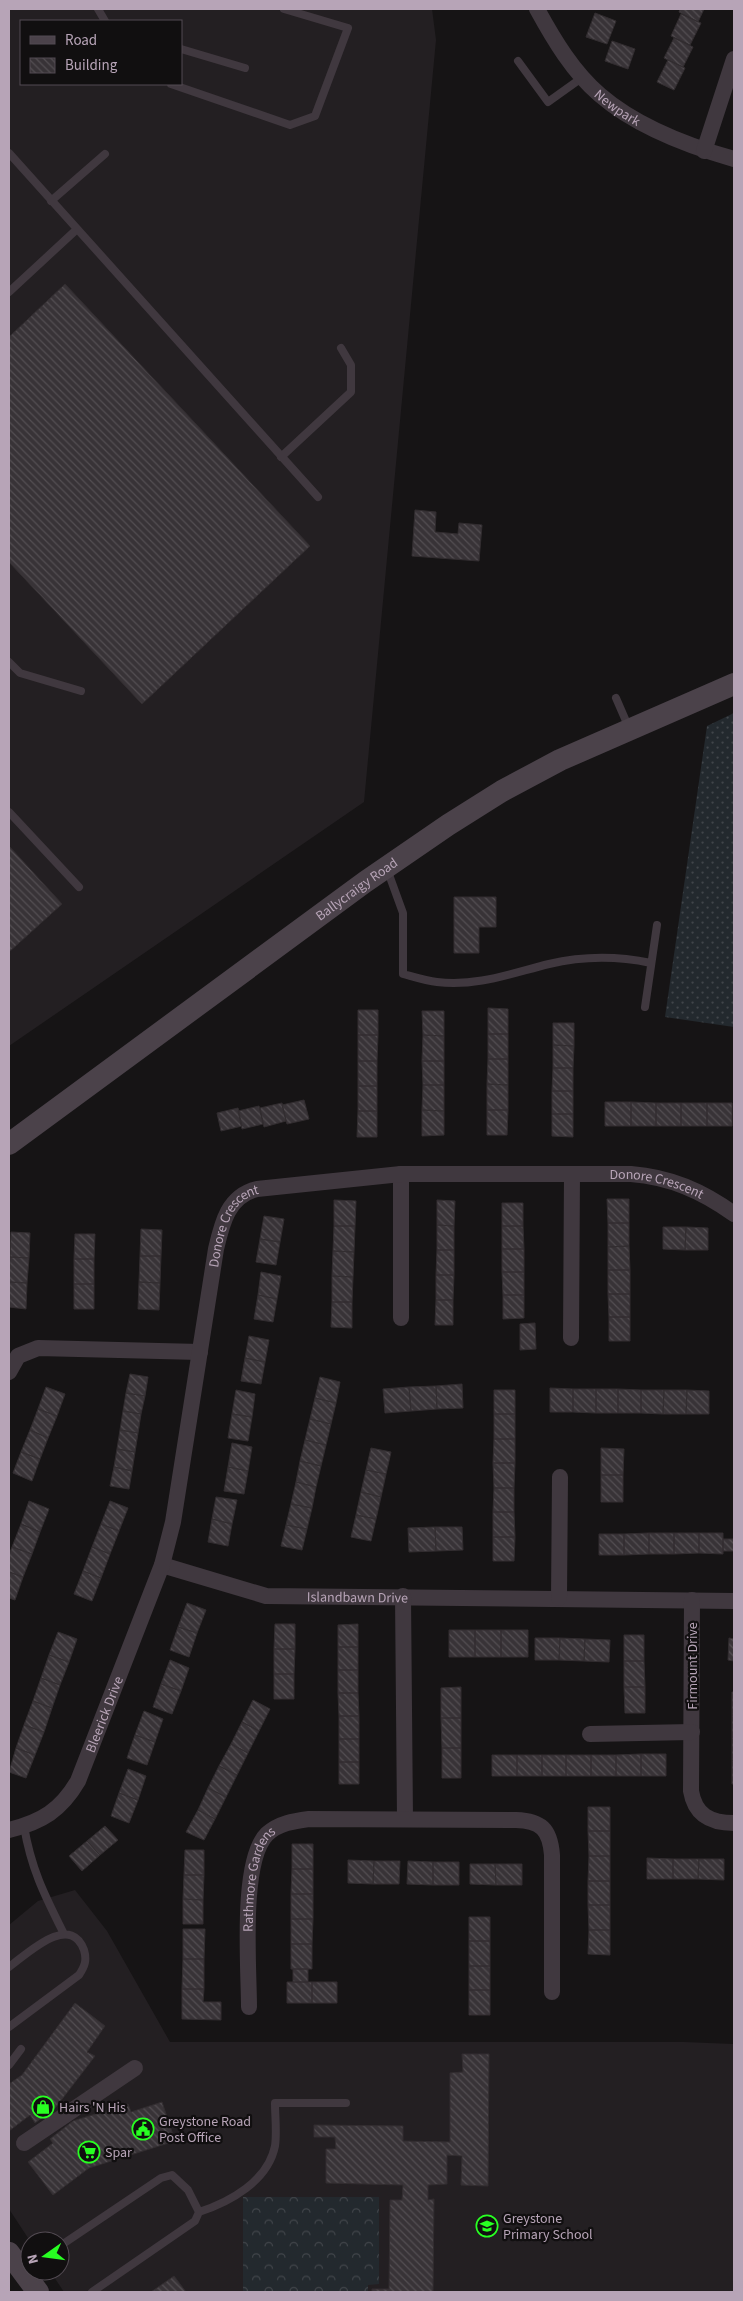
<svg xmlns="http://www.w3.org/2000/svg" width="743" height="2301" viewBox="0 0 743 2301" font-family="'Source Sans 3',sans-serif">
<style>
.built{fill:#231f22;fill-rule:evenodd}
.grass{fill:url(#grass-dots)}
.forest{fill:url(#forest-crowns)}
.building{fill:url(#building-back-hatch);stroke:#322d30}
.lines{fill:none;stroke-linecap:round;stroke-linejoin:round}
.lane{stroke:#40383f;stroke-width:8}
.street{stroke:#40383f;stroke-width:16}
.secondary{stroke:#4b424a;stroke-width:22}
.labels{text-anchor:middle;stroke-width:4.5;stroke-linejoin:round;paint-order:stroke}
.street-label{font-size:14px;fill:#b7a4b7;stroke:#110f10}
.poi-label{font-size:14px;fill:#b7a4b7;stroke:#110f10;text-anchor:start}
</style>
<defs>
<pattern id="grass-dots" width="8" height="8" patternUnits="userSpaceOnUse" patternTransform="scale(1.25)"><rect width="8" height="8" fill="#23292e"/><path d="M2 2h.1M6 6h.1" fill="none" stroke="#41454a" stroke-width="1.8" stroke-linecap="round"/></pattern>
<pattern id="forest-crowns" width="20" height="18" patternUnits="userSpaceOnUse" patternTransform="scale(1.25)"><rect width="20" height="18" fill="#23292e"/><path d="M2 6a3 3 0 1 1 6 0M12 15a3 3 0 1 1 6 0" fill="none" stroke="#41454a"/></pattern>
<pattern id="building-back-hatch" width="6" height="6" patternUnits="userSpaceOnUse" patternTransform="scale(1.25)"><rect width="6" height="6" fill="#383337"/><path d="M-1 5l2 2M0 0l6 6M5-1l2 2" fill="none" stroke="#534e52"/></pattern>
</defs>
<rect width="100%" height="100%" fill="#161415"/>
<path class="built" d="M9,9h423l4,31 -72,762 -355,244zM21,21h160v63h-160z
M75,1890l32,41 63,111h514l49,2 1,248h-670l-14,-21h10v-30h-30l-21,-32v-284l29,-24z"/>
<path class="grass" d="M734,713v314l-69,-10 42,-291z"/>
<path class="forest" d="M243,2197h136v87l-11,1v7h-125z"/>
<path class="building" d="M680,9h24l-6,13 -19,-10z
M595,13l21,8 -9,23 -21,-7z
M681,14l20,9 -11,22 -19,-9z
M674,38l19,9 -10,20 -19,-9z
M612,41l23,8 -7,20 -23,-8z
M668,60l17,8 -11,22 -17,-8z
M65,284l245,262 -168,158 -133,-142v-225z
M415,510l21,2 -1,20 23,2 1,-11 23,2 -3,36 -67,-5z
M9,846l53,58 -53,48z
M454,897h42v30h-17v26h-25z
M488,1008l20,1v25h-20z
M358,1010h20v25h-20z
M422,1011h22v25l-21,-1z
M553,1023h21v23l-21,-1z
M488,1034h20v25h-20z
M358,1035h20l-1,26h-19z
M423,1035l21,1v25h-22z
M553,1045l21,1 -1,22h-20z
M488,1059h20v26l-21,-1z
M358,1061h19v25h-19z
M422,1061h22v24h-21z
M553,1068h20v23h-21z
M487,1084l21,1v25h-21z
M423,1085h21v26l-22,-1z
M358,1086h19v25h-19z
M552,1091h21v23h-21z
M304,1100l5,19 -22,5 -5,-19z
M605,1102h26v24h-26z
M631,1102l25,1v23h-25z
M282,1103l4,18 -22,6 -4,-19z
M656,1103h25v23h-25z
M681,1103h26v23h-26z
M707,1103h25v23h-25z
M259,1106l4,18 -21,5 -4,-18z
M238,1108l4,18 -21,5 -4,-18z
M422,1110l22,1v24l-22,1z
M487,1110h21l-1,25h-20z
M358,1111h19v26h-20z
M552,1114h21v23l-21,-1z
M607,1199h22v24h-21z
M334,1200l22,1 -1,25h-21z
M437,1200l18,1 -1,25 -17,-1z
M502,1203h21v23h-21z
M264,1216l20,3 -4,23 -20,-3z
M608,1223h21v23l-21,1z
M437,1225l17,1v24h-17z
M334,1226h21l-1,26 -21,-1z
M502,1226h21l1,23h-22z
M663,1227h23l-1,23 -22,-1z
M686,1227l22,1v22h-23z
M141,1229l21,1 -1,26h-21z
M11,1232l19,1 -1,25 -19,-1z
M75,1234h20l-1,25h-20z
M260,1239l20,3 -4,23 -20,-3z
M629,1246l1,24h-22v-23z
M502,1249h22v23h-22z
M437,1250h17v25h-18z
M333,1251l21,1 -1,25 -21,-1z
M140,1256h21l-1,27 -21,-1z
M10,1257l19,1 -2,25 -18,-1z
M74,1259h20v25h-20z
M608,1270h22v24h-22z
M261,1272l20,4 -4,23 -19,-4z
M502,1272h22v23h-21z
M436,1275h18l-1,25h-17z
M332,1276l21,1 -1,25h-20z
M9,1282l18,1 -1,26 -17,-2z
M139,1282l21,1 -1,27 -21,-1z
M74,1284h20v25h-20z
M608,1294h22v23h-21z
M258,1295l19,4 -4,23 -19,-3z
M503,1295h21v23l-21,1z
M436,1300h17v25h-18z
M332,1302h20v26l-21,-1z
M609,1317h21v24h-21z
M535,1323l1,26 -16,1v-26z
M249,1336l20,4 -4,22 -20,-4z
M245,1358l20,4 -4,22 -20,-3z
M130,1374l18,3 -3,19 -19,-3z
M320,1377l20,5 -4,21 -21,-5z
M462,1384l1,24 -26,1 -1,-23z
M436,1386l1,23 -26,2 -2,-24z
M46,1387l19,7 -8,22 -19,-7z
M409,1387l2,24 -26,2 -2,-24z
M550,1388l23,1v23h-23z
M573,1389h23v24l-23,-1z
M596,1389h22v24h-22z
M618,1389l23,1v23h-23z
M236,1390l19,4 -3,23 -20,-3z
M494,1390h21v24h-21z
M641,1390h23l-1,24 -22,-1z
M664,1390h23l-1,24h-23z
M687,1390l22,1v23h-23z
M126,1393l19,3 -4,18 -18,-3z
M315,1398l21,5 -5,21 -21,-5z
M38,1409l19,7 -9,22 -18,-8z
M123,1411l18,3 -3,19 -18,-3z
M232,1414l20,3 -4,24 -20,-3z
M494,1414h21v25h-21z
M310,1419l21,5 -5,21 -21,-5z
M30,1430l18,8 -8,21 -19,-7z
M120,1430l18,3 -3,19 -18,-3z
M494,1439h21v24h-22z
M305,1440l21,5 -5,21 -21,-5z
M232,1443l20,4 -4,24 -20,-4z
M371,1448l20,4 -5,22 -20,-4z
M601,1448l23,1 -1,26h-22z
M117,1449l18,3 -3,19 -18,-4z
M21,1452l19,7 -8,22 -19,-8z
M300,1461l21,5 -5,21 -20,-5z
M493,1463h22l-1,25h-20z
M114,1467l18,4 -3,18 -19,-3z
M228,1467l20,4 -4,23 -20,-3z
M366,1470l20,4 -5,23 -20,-5z
M601,1475h22v27h-22z
M296,1482l20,5 -4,21 -21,-4z
M494,1488h20v24h-21z
M361,1492l20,5 -5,22 -20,-4z
M216,1497l21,3 -5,24 -20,-5z
M29,1501l20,8 -9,23 -19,-8z
M110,1501l18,7 -9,23 -18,-7z
M291,1504l21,4 -5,21 -21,-4z
M493,1512h21l1,25h-22z
M356,1515l20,4 -5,22 -20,-4z
M212,1519l20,5 -4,22 -20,-4z
M21,1524l19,8 -8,22 -20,-7z
M101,1524l18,7 -9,23 -18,-7z
M286,1525l21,4 -5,21 -21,-4z
M435,1527l1,24 -27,1 -1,-24z
M435,1527h27l1,23 -27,1z
M649,1533v21l-25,1v-21z
M649,1533h25v21h-25z
M674,1533h25v20l-25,1z
M699,1533h24v21l-24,-1z
M599,1534h25v21h-25z
M493,1537h22l-1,24h-21z
M723,1539h11v12h-11z
M12,1547l20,7 -9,23 -14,-5v-17z
M92,1547l18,7 -9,24 -18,-7z
M83,1571l18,7 -9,23 -18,-7z
M9,1572l14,5 -8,23 -6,-2z
M187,1603l19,7 -9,23 -19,-6z
M275,1624h20v25h-21z
M358,1624v23h-20v-22z
M178,1627l19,6 -8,24 -19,-7z
M449,1630h26v27h-26z
M475,1630h26v27h-26z
M501,1630h27v27h-27z
M58,1632l19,7 -8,23 -20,-7z
M624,1635h20v26h-20z
M535,1638h25l-1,22h-24z
M560,1638l25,1 -1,22 -25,-1z
M729,1638l5,1v22l-6,-1z
M585,1639l25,1 -1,22 -25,-1z
M338,1647h20v23h-20z
M274,1649h21l-1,25h-20z
M49,1655l20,7 -9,23 -19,-7z
M170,1660l19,8 -8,23 -20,-7z
M624,1661h20l1,26h-21z
M338,1670h20v23h-20z
M274,1674h20v25h-20z
M41,1678l19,7 -8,23 -19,-7z
M161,1684l20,7 -9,23 -19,-7z
M461,1687v31h-20v-30z
M624,1687h21v26h-20z
M732,1692h2v23h-2z
M338,1693h20l1,23h-20z
M253,1700l17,9 -11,22 -17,-9z
M33,1701l19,7 -8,24 -20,-7z
M144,1711l19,8 -8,23 -20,-7z
M732,1715h2v22h-2z
M339,1716h20v23h-20z
M441,1718h20v30h-19z
M242,1722l17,9 -11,22 -17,-9z
M24,1725l20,7 -9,23 -19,-7z
M135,1735l20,7 -8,23 -20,-7z
M732,1737h2v24l-2,-1z
M339,1739h20v23h-20z
M231,1744l17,9 -11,22 -18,-9z
M16,1748l19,7 -9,23 -17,-6z
M442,1748h19v30h-19z
M641,1754v22h-25v-21z
M641,1754h25v22h-25z
M492,1755h25v21h-25z
M517,1755h25v21h-25z
M542,1755h24v21h-24z
M566,1755h25v21h-25z
M591,1755h25v21h-25z
M732,1760l2,1v23h-2z
M339,1762h20v22h-20z
M219,1766l18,9 -11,22 -18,-9z
M128,1769l18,7 -8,24 -19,-7z
M208,1788l18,9 -11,22 -17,-9z
M119,1793l19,7 -9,23 -18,-7z
M588,1807h22v24h-22z
M198,1810l17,9 -11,21 -18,-8z
M105,1826l13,14 -18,15 -13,-14z
M588,1831h22v25h-21z
M87,1841l13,14 -18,16 -13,-15z
M292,1844h21v25h-21z
M185,1850h19v25h-20z
M589,1856h21v25h-22z
M647,1858l26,1v20h-26z
M673,1859h26l-1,20h-25z
M699,1859h25v21l-26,-1z
M348,1860l26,1 -1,23 -25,-1z
M374,1861h26l-1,23h-26z
M408,1861l25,1v23l-26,-1z
M433,1862h26v23h-26z
M470,1864h25l1,21 -26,-1z
M495,1864h27v21h-26z
M292,1869h21v25h-22z
M184,1875h20l-1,25 -20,-1z
M588,1881h22v24h-22z
M291,1894h22v25h-22z
M183,1899l20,1v24h-20z
M588,1905h22v25h-21z
M469,1917h21v24h-21z
M291,1919h22l-1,25h-21z
M183,1929h22l-1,30h-21z
M589,1930h21v25l-22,-1z
M469,1941h21v25h-21z
M291,1944h21v25h-21z
M183,1959h21v30h-22z
M469,1966h21v24h-21z
M293,1969h15v13h-15z
M287,1982h25v21h-25z
M312,1982h25v21h-25z
M182,1989h22l-1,13h18v18l-39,-1z
M469,1990h21v25h-21z
M75,2003l30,23 -18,26 8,4 -39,51 -21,16 -5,-8 -21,16v-47l13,-9z
M462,2054h27l-1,132 -27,-1 1,-29 -15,-1v29l-19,1v15l6,-1 -1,93h-61v-3h17l1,-89h12l1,-15 -77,-2v-34h10l-1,-12h-21v-12l89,1v15l47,1v-69l13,-1z
M162,2102l13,39 -86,27 -36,27 -25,-33 25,-19 -3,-4 23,-18 55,-17 3,8z
M174,2276l12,16h-35z"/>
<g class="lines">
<path class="lane" d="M98,9l7,12
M181,49l64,19
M518,61l30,41 35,-25
M171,84l119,41 25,-9 33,-88 -64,-19
M9,153l309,344
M51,201l54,-47
M9,292l67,-62
M281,457l70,-65v-27l-10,-17
M9,662l11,11 61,18
M616,698l13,30
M9,812l70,75
M387,869l16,44v61c11,3 23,7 34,8 39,5 75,-9 112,-18 34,-8 68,-8 102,-1
M645,1007l12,-82
M24,1826c7,43 21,70 40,108
M9,1967c18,-13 61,-55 75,-17 3,10 1,16 -5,25l-70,52
M9,2065l12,-16
M199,2212c31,-10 69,-31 76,-66 2,-13 0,-30 0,-43h71
M60,2246l101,-68 11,-3 16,15 11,22 -4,9 -103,71"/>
<g class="street">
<path id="s1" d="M537,9c17,31 36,63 63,86 37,32 88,51 134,64"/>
<path d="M704,151l30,-92"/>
<path d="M401,1318v-144"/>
<path d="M571,1338l1,-164"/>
<path d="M9,1372l9,-16 20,-8 162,4"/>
<path id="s2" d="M162,1565l104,31 468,5"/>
<path d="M403,1596l2,223"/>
<path d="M559,1598l1,-121"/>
<path d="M692,1600l-1,191c4,24 19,32 43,32"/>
<path d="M590,1734l102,-2"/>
<path id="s3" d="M9,1830c33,-8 52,-20 69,-49l84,-216 11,-43 43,-273c6,-26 12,-53 41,-60l144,-15h230c39,3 71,17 103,40"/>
<path id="s4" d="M249,2007c0,-39 -9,-146 18,-173 12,-11 27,-13 42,-15l207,1c25,1 34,9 36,35v137"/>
<path d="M24,2143l111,-75"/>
</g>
<g class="secondary">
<path id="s5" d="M9,1144l356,-262 83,-57 54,-34 58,-31 174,-76"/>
<path d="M9,2253l29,39"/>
</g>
</g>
<defs>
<g id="shop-ring" transform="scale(1.125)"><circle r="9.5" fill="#110f10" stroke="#28ff22" stroke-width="1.5"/><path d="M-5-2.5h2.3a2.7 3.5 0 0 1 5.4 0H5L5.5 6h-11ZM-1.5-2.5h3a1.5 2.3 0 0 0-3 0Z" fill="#28ff22"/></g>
<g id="civic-ring" transform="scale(1.125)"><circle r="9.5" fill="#110f10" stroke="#28ff22" stroke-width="1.5"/><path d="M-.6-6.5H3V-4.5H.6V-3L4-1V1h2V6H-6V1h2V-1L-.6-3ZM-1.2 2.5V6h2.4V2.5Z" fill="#28ff22"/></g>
<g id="supermarket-ring" transform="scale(1.125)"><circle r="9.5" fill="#110f10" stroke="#28ff22" stroke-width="1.5"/><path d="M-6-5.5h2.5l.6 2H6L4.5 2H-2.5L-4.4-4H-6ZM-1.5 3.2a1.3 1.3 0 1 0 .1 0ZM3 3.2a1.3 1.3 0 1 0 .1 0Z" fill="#28ff22"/></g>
<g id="school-ring" transform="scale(1.125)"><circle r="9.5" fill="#110f10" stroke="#28ff22" stroke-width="1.5"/><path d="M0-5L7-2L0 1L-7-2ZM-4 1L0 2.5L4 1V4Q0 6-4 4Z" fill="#28ff22"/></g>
</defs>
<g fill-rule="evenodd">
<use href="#shop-ring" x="43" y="2107"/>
<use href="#civic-ring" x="143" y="2129"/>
<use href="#supermarket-ring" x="89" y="2152"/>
<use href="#school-ring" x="487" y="2226"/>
</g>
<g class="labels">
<g class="street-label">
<text dy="5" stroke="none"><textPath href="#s1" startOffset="129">Newpark</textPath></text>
<text dy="5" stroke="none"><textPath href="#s5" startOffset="431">Ballycraigy Road</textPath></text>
<text dy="5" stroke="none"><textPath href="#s3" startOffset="1119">Donore Crescent</textPath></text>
<text dy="5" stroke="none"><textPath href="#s3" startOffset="670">Donore Crescent</textPath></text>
<text dy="5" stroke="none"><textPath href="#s2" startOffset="200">Islandbawn Drive</textPath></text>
<text transform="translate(692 1666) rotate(-90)" y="5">Firmount Drive</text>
<text dy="5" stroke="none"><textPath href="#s3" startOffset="159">Bleerick Drive</textPath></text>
<text dy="5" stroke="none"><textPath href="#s4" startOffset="130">Rathmore Gardens</textPath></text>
</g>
<g class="poi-label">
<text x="59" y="2112">Hairs 'N His</text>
<text x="159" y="2126">Greystone Road<tspan x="159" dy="16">Post Office</tspan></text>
<text x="105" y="2157">Spar</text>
<text x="503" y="2223">Greystone<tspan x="503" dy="16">Primary School</tspan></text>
</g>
</g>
<rect width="743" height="2301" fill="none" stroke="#b7a4b7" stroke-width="20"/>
<rect x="20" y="20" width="162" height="65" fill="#110f10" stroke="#534b53"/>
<rect x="30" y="36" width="25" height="8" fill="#4b424a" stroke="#534b53"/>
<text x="65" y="45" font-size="15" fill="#b7a4b7">Road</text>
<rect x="30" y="58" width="25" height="15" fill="url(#building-back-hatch)" stroke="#534b53"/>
<text x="65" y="70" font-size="15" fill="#b7a4b7">Building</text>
<g transform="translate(45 2256) rotate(256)"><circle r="24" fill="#110f10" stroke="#534b53"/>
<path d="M0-4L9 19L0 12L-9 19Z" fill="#28ff22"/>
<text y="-8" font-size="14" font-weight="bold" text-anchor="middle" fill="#b7a4b7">N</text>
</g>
</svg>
